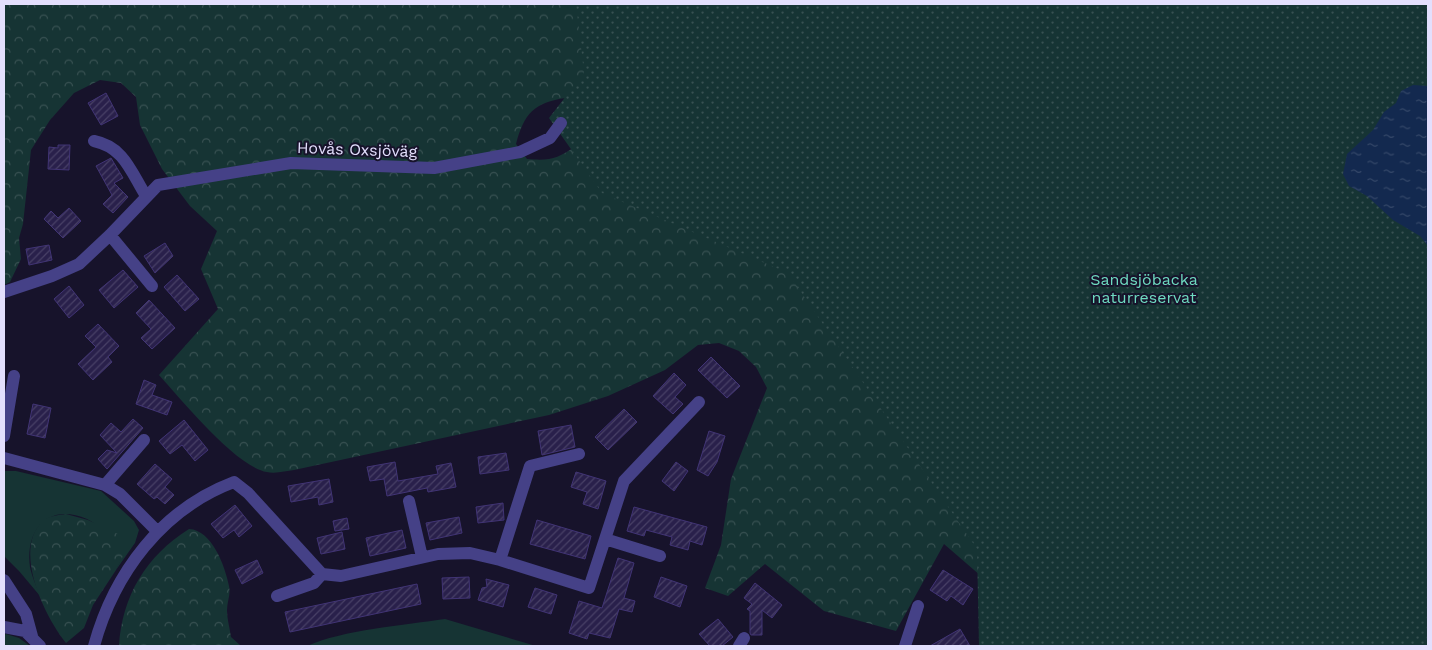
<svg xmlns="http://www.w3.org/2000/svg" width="1432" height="650" viewBox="0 0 1432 650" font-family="'Work Sans',sans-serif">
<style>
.grass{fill:#163434}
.forest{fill:url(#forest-crowns);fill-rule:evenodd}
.park{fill:url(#park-dots)}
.water{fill:url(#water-ripples)}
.building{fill:url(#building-hatch);stroke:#413475}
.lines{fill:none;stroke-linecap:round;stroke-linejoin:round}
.minor{stroke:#454187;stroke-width:12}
.labels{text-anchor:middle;stroke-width:4;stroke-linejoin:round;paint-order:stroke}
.street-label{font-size:16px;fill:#e3dffd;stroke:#17132b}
.park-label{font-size:16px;fill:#6edac0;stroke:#17132b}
</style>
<defs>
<pattern id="forest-crowns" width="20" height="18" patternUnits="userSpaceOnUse" patternTransform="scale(1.25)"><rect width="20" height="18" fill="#163434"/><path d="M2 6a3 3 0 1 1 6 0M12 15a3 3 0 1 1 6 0" fill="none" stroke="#385152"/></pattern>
<pattern id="park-dots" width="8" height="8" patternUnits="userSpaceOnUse" patternTransform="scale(1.25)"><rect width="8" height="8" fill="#163434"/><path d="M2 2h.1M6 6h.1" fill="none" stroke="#385152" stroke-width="1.8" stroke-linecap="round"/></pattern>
<pattern id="water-ripples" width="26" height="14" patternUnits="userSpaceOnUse" patternTransform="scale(1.25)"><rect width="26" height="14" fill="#13294f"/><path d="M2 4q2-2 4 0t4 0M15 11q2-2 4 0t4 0" fill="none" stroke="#354869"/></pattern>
<pattern id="building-hatch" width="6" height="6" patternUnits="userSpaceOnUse" patternTransform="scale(1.25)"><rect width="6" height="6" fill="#29204b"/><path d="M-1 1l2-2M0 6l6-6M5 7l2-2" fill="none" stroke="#484066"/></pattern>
</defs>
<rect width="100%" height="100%" fill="#17132b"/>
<path class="grass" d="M4,471h12l85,20 33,30 5,9 -4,13 -19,27 8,-18c-11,-10 -24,-27 -37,-33 -39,-17 -62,11 -57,48 2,10 7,20 10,29l-21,-25 -15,-15z
M445,619l91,27h-229c35,-16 99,-21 138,-27z
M6,634l13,4 11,8h-26v-11z"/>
<path class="forest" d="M4,4h649l265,68 63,504 -37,-32 -48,87 -72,-20 -59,-47 -37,32 -23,-8 16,-43 10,-66 36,-91 -11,-21 -17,-16 -20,-8 -21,2 -33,25 -57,26 -59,19 -255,55c-8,1 -19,4 -27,2 -31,-5 -86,-73 -108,-97l59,-66 -17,-40 16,-38 -27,-25 -28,-37 -22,-44 -4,-28 -15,-14 -21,-3 -26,13 -24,27 -19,30 -8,74 -4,14 2,21 -11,23 -6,3zM566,98l10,48c-19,13 -26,15 -49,13l-11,-15c8,-30 18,-42 50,-46z
M66,514l22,6 30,14 7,18 -9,18 -23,35 -9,23 -18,15c-21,-26 -55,-95 -22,-123 5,-4 15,-5 22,-6z
M189,529c23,1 36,37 40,57 2,8 -2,16 -2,24 0,9 3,19 4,27l10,9h-122c3,-50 27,-90 70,-117z"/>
<path class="park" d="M576,4h852v642h-449l-2,-97 -189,-276 -186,-80 -53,-75 35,-45z"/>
<path class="water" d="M1413,85l15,1v160l-8,-10 -27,-16 -26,-24 -18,-10 -6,-12 4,-20 26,-24 11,-18 12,-9 5,-12z"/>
<path class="building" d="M106,93l12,23 -17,9 -13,-22z
M58,145h12l-1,25 -21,-1 1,-22 9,1z
M111,158l12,20 -9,5 14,14 -15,16 -10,-9 9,-9 -16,-29z
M69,208l12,13 -18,17 -19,-19 7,-8 7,7z
M165,243l8,13 -18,17 -11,-17z
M49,245l3,15 -23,5 -3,-16z
M123,270l15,17 -24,21 -15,-18z
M177,275l22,24 -14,12 -21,-24z
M69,286l15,19 -15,13 -15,-19z
M149,300l26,28 -23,21 -11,-11 10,-9 -15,-16z
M98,324l21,22 -11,11 4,5 -19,18 -15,-16 18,-17 -11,-11z
M711,357l29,29 -13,12 -29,-28z
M674,373l12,12 -11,12 8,7 -10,10 -20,-18z
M144,380l12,5 -4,10 20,7 -5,13 -31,-11z
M33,404l18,4 -6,30 -18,-4z
M624,409l13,13 -29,28 -13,-13z
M133,419l10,9 -36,41 -9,-10 9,-9 10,3 -17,-18 11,-12 10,9z
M184,420l24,30 -13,11 -13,-16 -12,9 -11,-13z
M571,425l4,22 -33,8 -4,-24z
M709,431l16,5 -8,26 -9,14 -11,-6z
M506,453l3,17 -29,4 -2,-17z
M395,462l3,19 40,-7 -2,-8 15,-3 5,24 -28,5 -1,-4 -40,8 -3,-17 -14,2 -3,-14z
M676,462l12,9 -14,20 -12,-10z
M155,464l17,15 -7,8 9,8 -9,9 -8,-7 -3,2 -17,-15z
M576,472l30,9 -8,28 -15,-5 4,-12 -16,-5z
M329,479l4,23 -14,3 -1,-8 -27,5 -3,-16z
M503,503l1,17 -26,3 -2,-16z
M235,505l17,21 -13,11 -5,-7 -11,8 -12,-14z
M634,507l73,20 -5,18 -12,-4 -2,9 -18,-5 2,-8 -26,-7 -2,6 -17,-5z
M459,517l3,16 -32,7 -4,-17z
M347,518l2,11 -14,2 -2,-10z
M537,520l54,16 -6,23 -55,-15z
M402,530l4,18 -36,8 -4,-18z
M342,532l3,17 -24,5 -4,-16z
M618,558l16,5 -10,35 11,3 -3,11 -13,-3 -9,29 -21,-5 -2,6 -18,-6 10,-32 23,7z
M257,560l6,13 -21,11 -7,-14z
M943,570l30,19 -10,16 -12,-9 -4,5 -17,-11z
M469,577l1,21 -27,1 -1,-21z
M661,577l26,9 -7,21 -26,-10z
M486,579l23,6 -6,22 -25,-7 4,-12 5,-1z
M755,583l27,22 -10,13 -10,-8v25h-11l-1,-2v-22l-3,-2 5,-5 -8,-6z
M417,584l4,20 -131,28 -5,-20z
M535,588l22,7 -6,19 -23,-7z
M718,619l15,18 -11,9h-12l-11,-12z
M960,629l10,17h-40z"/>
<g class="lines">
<path class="minor" d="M94,141c30,6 37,31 52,55
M110,235l42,51
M4,292l48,-16 27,-12 31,-29 48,-50 133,-22 143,5 86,-16 30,-14 11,-15
M4,436l10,-60
M4,458l101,27 15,9 37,37
M105,485l39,-45
M409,501l13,56
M605,539l55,17
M500,560l30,-94 49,-12
M4,580l22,34 6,22
M277,596l37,-13 8,-9
M4,627l21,4 15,15
M94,646c20,-73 68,-137 140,-164l14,11 74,81 19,2 97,-22 32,-1 30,7 89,28 35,-107 75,-79
M739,646l5,-8
M905,646l13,-40"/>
</g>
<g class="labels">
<g class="street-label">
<text transform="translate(357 149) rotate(2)" y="6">Hovås Oxsjöväg</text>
</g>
<g class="park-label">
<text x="1144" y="285">Sandsjöbacka<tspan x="1144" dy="18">naturreservat</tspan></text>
</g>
</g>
<rect width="1432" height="650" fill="none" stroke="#e3dffd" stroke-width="10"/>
</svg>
